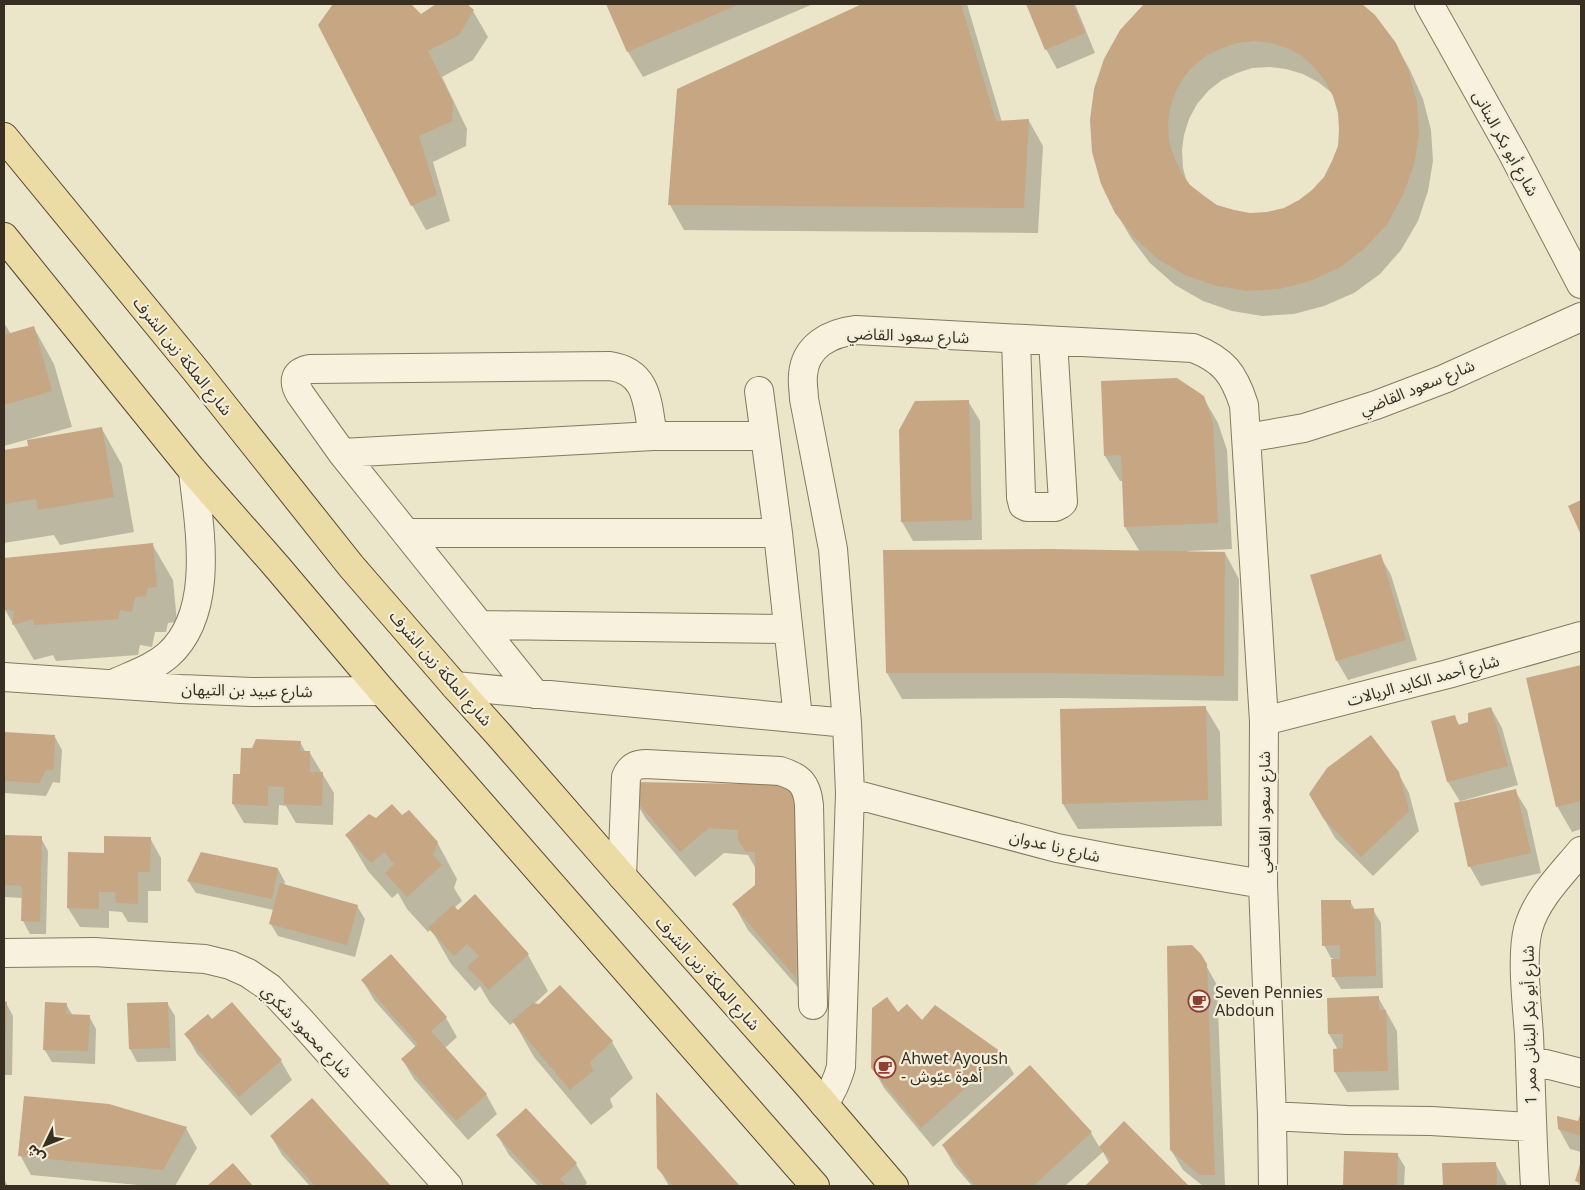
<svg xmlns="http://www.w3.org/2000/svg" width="1585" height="1190" viewBox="0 0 1585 1190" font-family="Georgia,'Noto Sans Arabic',serif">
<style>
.shadow{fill:#0003;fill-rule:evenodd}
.building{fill:#c6a683;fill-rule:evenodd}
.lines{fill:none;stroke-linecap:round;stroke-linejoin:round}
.minor-casing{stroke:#877860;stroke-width:30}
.major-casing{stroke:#554633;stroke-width:30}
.minor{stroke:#f7f1dd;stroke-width:28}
.major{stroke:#ebdca6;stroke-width:28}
.labels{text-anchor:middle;stroke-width:4.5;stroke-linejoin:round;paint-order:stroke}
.street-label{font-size:16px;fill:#382f22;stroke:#f3eed9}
.poi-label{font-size:16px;fill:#382f22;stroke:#f3eed9;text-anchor:start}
</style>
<rect width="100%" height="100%" fill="#ebe5ca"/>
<path class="shadow" d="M335,4h74l12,11 17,-11h27l8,7 15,26 -15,23 -31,17 25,52 -1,17 -33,16 17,59 -24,9 -14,-25 -93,-180z
M607,4h206l-170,73 -15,-25z
M865,4h102l35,118 27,-1 14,25 -5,87 -354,-3 -14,-25 8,-116z
M1027,4h48l20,49 -38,16 -11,-20z
M1146,4h214l14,12 21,27 15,27 13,29 8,31 2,31 -5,30 -10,30 -17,29 -21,24 -26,19 -30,13 -30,8 -32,2 -30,-5 -29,-10 -28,-16 -25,-22 -19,-25 -15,-26 27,-206zM1270,67l16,2 17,5 15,8 14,11 3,5 4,14v34l-14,32 -12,13 -13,10 -16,8 -17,4 -17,1 -33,-8 -30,-23 -4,-15 -1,-18 2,-15 5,-16 8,-15 12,-14 13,-10 15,-7 15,-5z
M4,323l7,11 23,-6 20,36 18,63 -68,19z
M1203,397l15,26 9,27 5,99 -44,2v2h37l14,26 -1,122 -174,-3 -162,1 -15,-26 253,-121 -15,-25 -2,-46h-3l-15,-25z
M968,401l12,20 2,119 -69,1 -11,-19z
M102,429l20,36 12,67 -74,13 -6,-10 -50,8v-92l25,-4z
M152,544l21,36 4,42 -9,1 -2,9h-11l-3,15 -12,-2 -2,10 -82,6 -3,-6 -19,5 -30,-52v-49z
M1380,556l11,19 26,85 -69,20 -11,-19z
M1581,667v162l-9,3 -15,-26 -29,-127z
M1205,707l15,25 2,94 -144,3 -15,-25z
M1491,708l11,20 16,57 -57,16 1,2 53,-12 12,19 14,63 -60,13 -11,-19 -15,-63 6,-1 -13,-21 -16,-60 22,-6 6,10 9,-3z
M4,734l51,3 7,13 -2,33 -7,-1 -7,14 -42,-3z
M300,742l6,11h4l24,40 -1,32 -37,-2 -10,-17 -7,-1 -1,20 -34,-2 -11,-19 8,-29 11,-26z
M1398,773l11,20 10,38 -46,45 -38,-38 -25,-44z
M797,786l13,215 -62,-71 -14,-25 22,-19v-17l-8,-14 -24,-2 -29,24 -49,-58 -15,-25z
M402,817l35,25 20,37 -3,9 8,13 -8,7 74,47 20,36 -14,13 5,2 21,-19 52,55 21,36 -23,21 3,8 -22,18 -57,-68 -20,-35 -4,3 -20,-22 -10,-17 -5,5 -24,-27 -20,-35 -3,3 -21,-23 -9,-16 -6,5 -24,-27 -21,-35 29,-17z
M4,836l37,2 7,13 -2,83h-16l-7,-13v-23l-19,-1z
M150,838l11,20v33h-13v32l-20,-1 -6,-10 -13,-1v17l-29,-1 -12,-19 37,-54z
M278,869l7,13 -1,4 73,20 8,13 -10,38 -77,-21 -8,-13 4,-13 -78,-17 -8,-12z
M1350,901l5,9h18l8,13 2,65 -42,1 -8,-13v-18h-2l-7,-13z
M1200,955l17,30 8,201h-22l-20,-16 -12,-20z
M363,981l83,37 11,19 -12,11 41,46 11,20 -29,26 -54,-61 -12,-20 14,-12 -42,-47z
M1378,997l19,34 2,59 -52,2 -12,-20v-22h3l-9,-16 -1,-35z
M4,1003h2l7,13 -1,59h-8z
M167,1003l8,13 1,45 -39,1 -7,-13z
M66,1004l7,12h16l7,13 -1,35 -43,-2 -8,-13z
M935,1007l68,48 11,19 -81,73 -49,-59 -11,-20 25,-54 24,8z
M212,1021l69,40 11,19 -41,36 -54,-62 -11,-20z
M658,1095l80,91h-69l-11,-19z
M312,1099l77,87h-79l-28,-31 -11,-19z
M1581,1114v38l-11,-3 -11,-20 20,-6z
M1124,1123l63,63h-100l22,-23 -6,-11 -38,34h-93l-18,-21 -11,-20 148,-12 9,15z
M186,1128l11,20 -22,38h-26l-118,-11 -11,-20z
M498,1136l78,28 11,19 -3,3h-46l-29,-31z
M1345,1153l52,1 8,13 -1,19h-60z
M1495,1163l11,20 1,3h-63v-22z
M1581,1164v22h-1l-3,-5z
M4,1179l4,7h-4z"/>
<path class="building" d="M333,4h78l10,10 15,-10h31l7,6 -15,25 -31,16 25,51 -1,19 -33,15 18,59 -26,11 -93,-181z
M606,4h134l-113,48z
M862,4h99l35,117 33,-2 -5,89 -356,-3 9,-116z
M1026,4h47l12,29 -40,17z
M1144,4h218l13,11 21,28 13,29 8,31 2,31 -5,31 -11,30 -16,29 -22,24 -26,20 -29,13 -31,8 -32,2 -30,-5 -30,-10 -28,-16 -25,-23 -19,-24 -14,-29 -9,-32 -2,-32 4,-31 10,-30 16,-29zM1255,41l16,2 16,5 15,8 13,12 10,13 8,15 5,17 1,17 -1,16 -6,15 -8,16 -12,13 -13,10 -15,8 -17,4 -17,1 -16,-3 -17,-5 -13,-9 -14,-11 -9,-13 -7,-15 -5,-16 -1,-17 2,-15 5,-16 8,-15 11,-13 13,-10 15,-7 15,-5z
M34,326l18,65 -48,14v-70z
M1177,378l27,18 9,27 5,100 -94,4 -3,-72 -17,1 -3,-75z
M969,400l3,120 -71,2 -2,-92 16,-29z
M102,427l12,70 -76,13 -2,-11 -32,5v-54l24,-4 -1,-6z
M1581,500v35l-13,-29z
M153,543l4,44 -9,1 -2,8 -11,1 -3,15 -12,-2 -2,9 -84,6 -1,-6 -21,6 2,-14 -10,-2v-51z
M1050,549l175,3 -1,124 -175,-3h-163l-3,-123z
M1381,554l25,86 -70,21 -26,-86z
M1581,665v136l-25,6 -30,-129z
M1206,706l2,94 -146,4 -2,-95z
M1491,707l17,59 -61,16 -16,-61 24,-6 3,10 10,-3v-9z
M4,732l51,3 -1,35h-8l-7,13 -35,-2z
M1371,735l28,37 10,39 -48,46 -38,-39 -14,-24 18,-26z
M256,739l45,2 -1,10h10v21h13l-1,34 -38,-2v-17l-16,-1v20l-36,-2 1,-30h7l1,-26h11z
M635,782l163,3 -2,193 -64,-74 23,-19v-33h-9l-8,-12v-10l-29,-2 -29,24 -50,-58z
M1516,789l15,64 -63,14 -14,-64z
M392,804l10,11 7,-5 29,32 -5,13 9,10 -35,32 -22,-24 9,-9 -10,-12 -13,11 -26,-28 24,-21 7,4z
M4,835l38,1 -2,86 -19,-1 1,-35 -18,-1z
M104,836l47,1 -1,35h-12v32l-22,-1 -1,-11h-16v17l-32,-1 1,-56 36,1z
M201,852l77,16 -6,31 -85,-18z
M280,883l78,22 -11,40 -78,-21z
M475,894l54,60 -40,36 -22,-23 12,-11 -12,-12 -13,12 -26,-28 25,-23 5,5z
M1321,900h30v9l23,-1 2,68 -44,1 -1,-18h9v-14l-18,1z
M1192,945l9,9 6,10 8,211h-15l-30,-25 -3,-204z
M391,954l56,63 -16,14 56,63 -31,27 -55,-62 17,-15 -57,-64z
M560,985l53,56 -23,21 3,9 -23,19 -58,-69 21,-18 6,1z
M1379,996v14h7l2,61 -54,1 -1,-23 10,-1v-14h-15l-1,-36z
M887,997l11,15 9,-8 15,16 13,-15 69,49 -83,74 -50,-60 1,-60z
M4,1001l3,1 -2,48 -1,-1z
M45,1002l22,1 -1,11 24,1 -2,36 -45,-1z
M168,1002l2,46 -41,1 -2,-46z
M232,1002l50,58 -43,37 -55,-63 24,-20 4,5z
M1030,1065l62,67 -59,54h-58l-33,-41z
M656,1092l84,94h-67l-16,-18z
M24,1096l85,8 78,23 -24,43 -145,-14z
M312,1098l79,88h-76l-45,-50z
M526,1108l51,55 -17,16 7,7h-23l-48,-51z
M1581,1112v24l-23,-7 -1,-13 21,5z
M1124,1121l65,65h-104l26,-26 -12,-13z
M1344,1151l54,2 -1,33h-54z
M1581,1161v22l-6,-2z
M1496,1162l1,24h-54l-1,-23z
M233,1163l20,23h-46z"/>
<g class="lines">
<g class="minor-casing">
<path id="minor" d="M1429,4l84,150 68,130
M1016,339l5,158 2,8 4,2h28l6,-3 2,-2 -10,-161
M759,391l19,142 20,185
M1247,438l57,-10 72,-23 68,-26 137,-62
M342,453l311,-17h111
M406,533h372
M480,625l308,4
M4,677l177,12 71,3 130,-1
M117,682c18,-8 36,-14 51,-27 48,-43 31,-128 25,-184
M455,686l392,37
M535,694l-193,-241 -42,-59c-8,-14 -5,-22 10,-25l300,-3c39,6 37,38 43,70
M1264,721l184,-47 133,-38
M850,793l207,55 58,11 148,25
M622,876l4,-99c4,-10 10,-13 20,-13l134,7c20,6 27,13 29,34l4,200
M4,953l90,-1 111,7 25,6 18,8 22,15 30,32 148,166
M1530,1060l51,13
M824,1104c8,-12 13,-23 17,-37l9,-274 -3,-70 -14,-174 -29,-150c0,-7 -2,-16 -1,-24 2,-29 27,-42 53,-45l337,18c31,12 41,26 51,57l20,316 -1,163 9,232 1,70
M1272,1116l75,4 84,1 100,6
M1535,1186c-3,-50 -4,-101 -6,-151 -2,-30 -8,-78 -1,-106 8,-30 34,-55 53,-78"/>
</g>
<g class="major-casing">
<path id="major" d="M4,137l192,234 155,195 104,120 45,50 122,140 185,208 87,102
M4,237l189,234 85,97 104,123 433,495"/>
</g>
<use href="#minor" class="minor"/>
<use href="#major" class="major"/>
</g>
<defs>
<g id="cafe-ring" transform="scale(1.125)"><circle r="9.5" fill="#f3eed9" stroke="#913d34" stroke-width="1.5"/><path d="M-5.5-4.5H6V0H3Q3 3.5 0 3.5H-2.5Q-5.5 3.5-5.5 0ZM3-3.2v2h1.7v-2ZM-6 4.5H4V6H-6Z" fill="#913d34"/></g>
</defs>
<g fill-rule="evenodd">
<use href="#cafe-ring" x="1199" y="1001"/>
<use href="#cafe-ring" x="885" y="1067"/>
</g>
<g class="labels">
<g class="street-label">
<text transform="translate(1506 143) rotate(61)" y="6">شارع أبو بكر البنانى</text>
<text transform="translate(908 335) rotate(2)" y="6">شارع سعود القاضي</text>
<text transform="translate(183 356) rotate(51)" y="6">شارع الملكة زين الشرف</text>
<text transform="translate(1417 387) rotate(-22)" y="6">شارع سعود القاضي</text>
<text transform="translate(441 668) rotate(49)" y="6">شارع الملكة زين الشرف</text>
<text transform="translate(1423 680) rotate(-15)" y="6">شارع أحمد الكايد الريالات</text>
<text transform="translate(247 690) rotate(1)" y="6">شارع عبيد بن التيهان</text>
<text transform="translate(1264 812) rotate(-90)" y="6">شارع سعود القاضي</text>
<text transform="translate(1055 846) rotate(13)" y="6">شارع رنا عدوان</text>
<text transform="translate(708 973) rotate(48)" y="6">شارع الملكة زين الشرف</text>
<text transform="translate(1529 1025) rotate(-91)" y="6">شارع أبو بكر البنانى ممر 1</text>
<text transform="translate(307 1031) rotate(46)" y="6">شارع محمود شكري</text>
</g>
<g class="poi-label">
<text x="1215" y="998">Seven Pennies<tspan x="1215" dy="18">Abdoun</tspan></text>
<text x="901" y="1064">Ahwet Ayoush<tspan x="901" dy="18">- أهوة عيّوش</tspan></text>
</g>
</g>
<rect width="1585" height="1190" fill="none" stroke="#382f22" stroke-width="10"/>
<g transform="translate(45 1145) rotate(227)" stroke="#f3eed9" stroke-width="4" paint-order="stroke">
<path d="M0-4L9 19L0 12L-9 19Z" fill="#382f22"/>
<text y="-8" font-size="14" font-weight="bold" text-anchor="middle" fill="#382f22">ش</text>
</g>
</svg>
